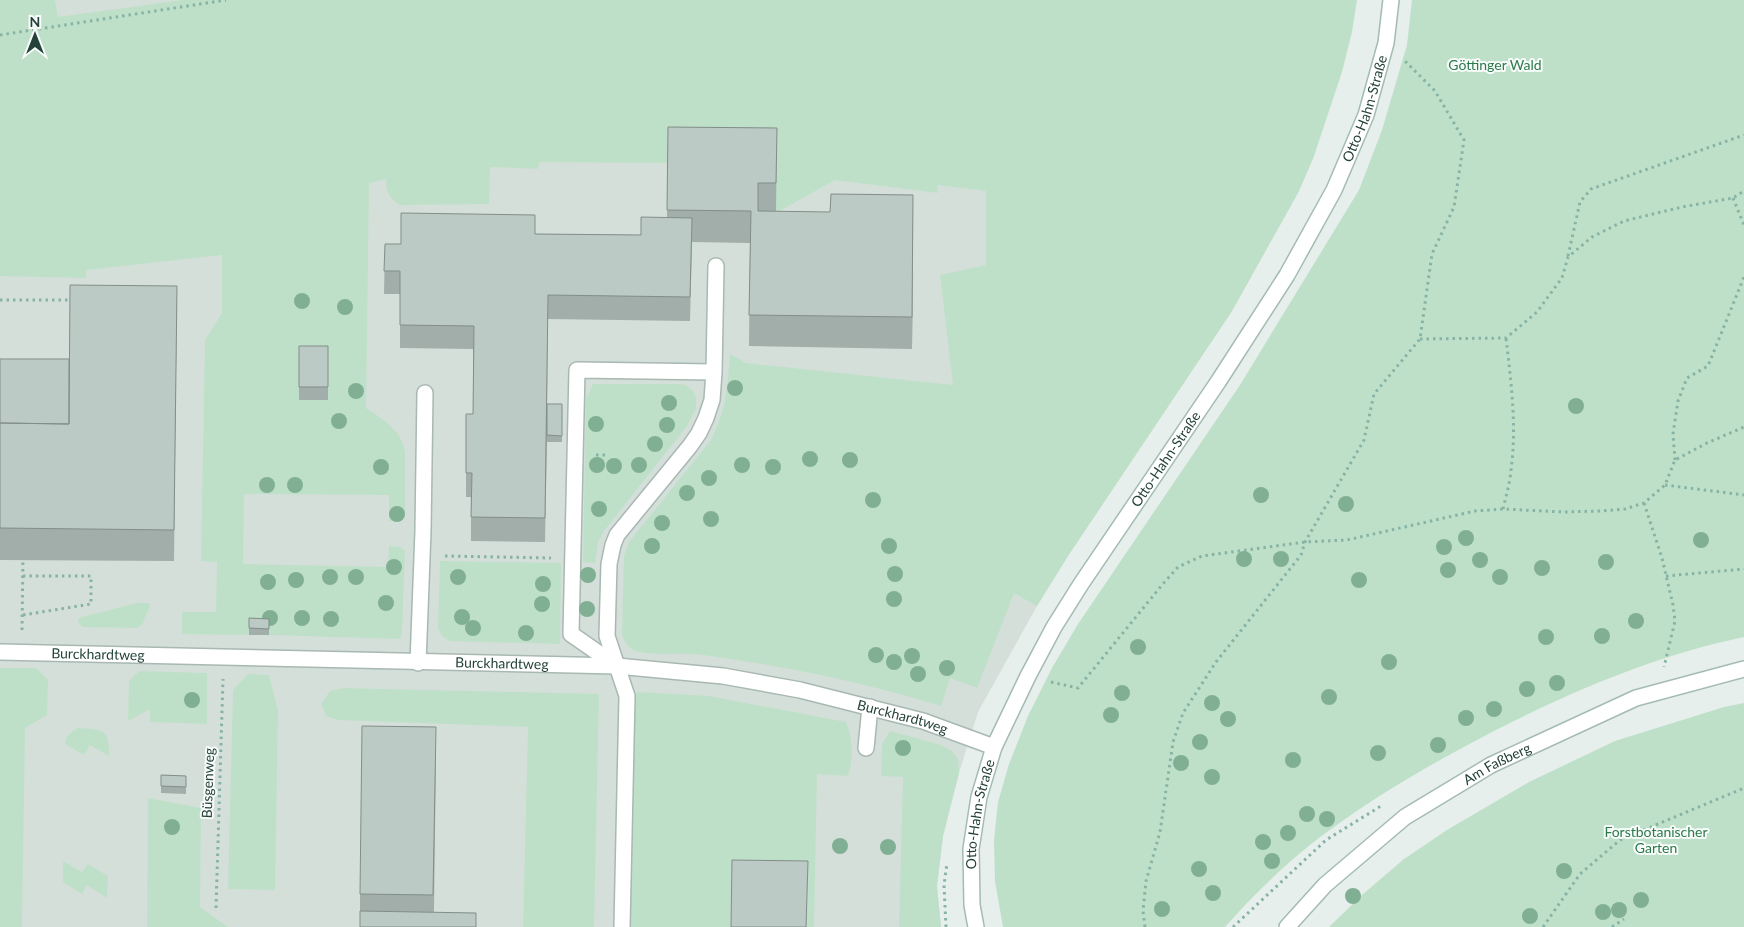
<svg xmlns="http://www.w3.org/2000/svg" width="1744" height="927" viewBox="0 0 1744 927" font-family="Lato,sans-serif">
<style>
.built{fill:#d4dfda}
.green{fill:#bfe0c8}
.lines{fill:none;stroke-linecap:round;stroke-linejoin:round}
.lane-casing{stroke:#a8b8b2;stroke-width:18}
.street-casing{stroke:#a8b8b2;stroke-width:18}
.secondary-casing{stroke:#a4bbb3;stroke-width:18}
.path{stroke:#86b3a5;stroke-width:3;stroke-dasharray:2.5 4;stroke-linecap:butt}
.lane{stroke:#fff;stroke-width:15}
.street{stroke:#fff;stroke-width:15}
.secondary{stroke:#fff;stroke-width:15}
.tree{fill:#80af93}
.wall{fill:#a1aea9}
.shaded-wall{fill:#838d89}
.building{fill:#bbcac4;stroke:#838d89}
.labels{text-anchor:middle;stroke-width:4;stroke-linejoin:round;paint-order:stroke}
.park-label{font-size:14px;fill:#2d7a4b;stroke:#f7fbf9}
.street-label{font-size:14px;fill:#24423a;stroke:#f7fbf9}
</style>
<rect width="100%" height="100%" fill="#e6efeb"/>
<path class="built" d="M0,0h1357l-43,156 -15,35 -67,120 -164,245 -31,50 -59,106 -19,61 -16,63 -6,50 4,41h-941z"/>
<path class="green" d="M0,0h55l3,17 125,-17h1174l-5,32 -10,40 -28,84 -15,35 -67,120 -164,245 -31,50 -23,-13 -37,95 -27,-10 -9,28c-78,-24 -157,-40 -238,-51 -21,-3 -44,1 -64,-3 -10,-2 -14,-10 -17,-18l2,-78 5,-14 82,-102c16,-32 16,-51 19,-86l16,9 207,22 -13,-110 46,-10v-74l-49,-6 1,8 -103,-13 -59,33 -108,-50 -129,-1 -1,7 -48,-2 -1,37 -89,1c-11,-7 -14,-13 -14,-26l-17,4 -3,225c18,12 35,21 39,44v65l-4,4h-12v-26l-145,-1 -1,70 145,3 1,-21 11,1 5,4 -3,81 -2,7 -131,-4 -1,-9 -19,-1v10l-67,-1v-22h34l1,-50 -16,-1 4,-221 17,-27v-58l-136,15v8l-86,-2z
M1412,0h332v637c-87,18 -169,53 -248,93 -56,29 -111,60 -162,97 -40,28 -77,64 -109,100h-222l-8,-46 -1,-41 4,-38 11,-38 19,-48 24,-48 26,-44 162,-239 119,-195 23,-60 25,-85z
M593,384h86l6,1 7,5 4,7v12l-9,17 -83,105 -6,12 -3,20 -12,-1 3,-163z
M440,561l121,2 -1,81 -110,-3c-6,-3 -9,-6 -12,-13z
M137,603h12l1,3 -8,19 -6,3 -53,-1 -5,-5v-3l4,-2z
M0,668h36l12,12 -1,35 -22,13 -3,199h-22z
M139,671l68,2v51l-57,-2v-13l-22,12 1,-40z
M248,674l21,1 9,36 -3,179 -47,-1 5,-199z
M343,688l256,6 -5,233h-71l5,-200 -189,-7 -13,-4 -5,-12 9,-13z
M638,692l71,4 137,26c7,16 8,37 2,54l-31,-2 -3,153h-185l3,-229z
M1744,703v224h-415l34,-33 41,-35 43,-29 82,-48 86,-41 109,-34z
M78,728c25,2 32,0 31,28l-19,-11 -6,10 -19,-11c0,-8 6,-12 13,-16z
M890,731l51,14 11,6 6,8 1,14 -16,63 -6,50 4,41h-42l4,-150 -22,-1 1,-32z
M148,798l53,10 -1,99 28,20h-81z
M63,861l19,11 6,-8 20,12 -1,22 -20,-13 -5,9 -19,-12z"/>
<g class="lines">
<g class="lane-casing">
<path id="lane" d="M418,663l5,-132 2,-138
M617,666l-46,-32 6,-264 137,2
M866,748l4,-41
M622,927l5,-231 -20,-60 2,-72 4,-19 4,-10 73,-89 9,-13 7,-15 6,-18 2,-28 2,-106"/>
</g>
<g class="street-casing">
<g id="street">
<path id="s1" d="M0,652l617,14 106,10 77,14 123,31 71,26"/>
</g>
</g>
<g class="secondary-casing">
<g id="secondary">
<path id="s2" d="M976,927l-4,-22 -1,-56 8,-52 15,-50 34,-71 26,-49 27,-43 137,-202 69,-107 47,-85 32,-75 20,-72 5,-43"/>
<path id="s3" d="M1287,927l38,-42 80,-68 86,-52 145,-67 108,-29"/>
</g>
</g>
<path class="path" d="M0,35l226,-35
M1733,198l11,27
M1568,256l12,-54 11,-13 153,-54
M0,300h73
M1420,339l86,-1 31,-26 25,-34 6,-21 24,-20 32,-16 58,-14 51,-9 11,-7
M596,455h10
M1675,460l-2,-26 5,-33 9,-23 21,-12 36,-89
M1665,485l79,10
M1644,503l18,55 11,47 2,16 -11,46
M1503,509c3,-13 7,-26 8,-39 6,-44 0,-89 -5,-132
M445,556l106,2
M1666,576l78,-7
M23,615l68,-11v-28h-68
M22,630l1,-74
M1051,682l27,6 84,-103 16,-18 24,-11 103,-14 42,-2 128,-29 28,-2 61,3 36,-1 25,-2 19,-6 21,-18 10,-25 32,-17 37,-16
M216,908l7,-229
M946,927l-2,-42 3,-22
M1145,927l-2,-16 3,-30 14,-49 13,-90 10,-29 33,-51 85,-107 4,-13 59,-102 10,-46 46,-55 12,-85 22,-47 10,-67 -29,-49 -30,-30
M1233,927l93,-87 55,-34
M1543,927l37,-53 40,-34 124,-52
M1612,927l12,-8"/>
<use href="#lane" class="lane"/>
<use href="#street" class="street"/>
<use href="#secondary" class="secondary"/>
</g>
<g class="tree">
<circle cx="302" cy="301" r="8"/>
<circle cx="345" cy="307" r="8"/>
<circle cx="735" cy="388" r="8"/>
<circle cx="356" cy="391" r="8"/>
<circle cx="669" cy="403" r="8"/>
<circle cx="1576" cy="406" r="8"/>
<circle cx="339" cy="421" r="8"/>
<circle cx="596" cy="424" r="8"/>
<circle cx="667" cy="425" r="8"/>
<circle cx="655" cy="444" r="8"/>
<circle cx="810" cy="459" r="8"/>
<circle cx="850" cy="460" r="8"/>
<circle cx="597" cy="465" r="8"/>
<circle cx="639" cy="465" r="8"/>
<circle cx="742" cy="465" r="8"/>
<circle cx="614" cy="466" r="8"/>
<circle cx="381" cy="467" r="8"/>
<circle cx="773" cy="467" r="8"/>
<circle cx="709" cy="478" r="8"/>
<circle cx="267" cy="485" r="8"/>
<circle cx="295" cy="485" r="8"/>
<circle cx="687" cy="493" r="8"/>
<circle cx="1261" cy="495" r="8"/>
<circle cx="873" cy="500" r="8"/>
<circle cx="1346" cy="504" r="8"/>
<circle cx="599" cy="509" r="8"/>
<circle cx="397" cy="514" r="8"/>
<circle cx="711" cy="519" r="8"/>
<circle cx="662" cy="523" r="8"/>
<circle cx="1466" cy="538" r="8"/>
<circle cx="1701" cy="540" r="8"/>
<circle cx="652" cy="546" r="8"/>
<circle cx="889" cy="546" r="8"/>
<circle cx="1444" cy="547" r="8"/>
<circle cx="1244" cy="559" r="8"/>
<circle cx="1281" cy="559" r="8"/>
<circle cx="1480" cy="560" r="8"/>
<circle cx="1606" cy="562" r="8"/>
<circle cx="394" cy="567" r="8"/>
<circle cx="1542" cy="568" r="8"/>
<circle cx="1448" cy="570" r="8"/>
<circle cx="895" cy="574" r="8"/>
<circle cx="588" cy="575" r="8"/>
<circle cx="330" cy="577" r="8"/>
<circle cx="356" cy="577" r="8"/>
<circle cx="458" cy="577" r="8"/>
<circle cx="1500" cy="577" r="8"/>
<circle cx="296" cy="580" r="8"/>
<circle cx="1359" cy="580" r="8"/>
<circle cx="268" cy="582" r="8"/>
<circle cx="543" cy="584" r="8"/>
<circle cx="894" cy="599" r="8"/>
<circle cx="386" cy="603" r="8"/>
<circle cx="542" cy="604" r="8"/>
<circle cx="587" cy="609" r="8"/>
<circle cx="462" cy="617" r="8"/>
<circle cx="270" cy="618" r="8"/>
<circle cx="302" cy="618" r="8"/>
<circle cx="331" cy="619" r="8"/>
<circle cx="1636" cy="621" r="8"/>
<circle cx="473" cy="628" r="8"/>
<circle cx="526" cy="633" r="8"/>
<circle cx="1602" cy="636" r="8"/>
<circle cx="1546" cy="637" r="8"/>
<circle cx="1138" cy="647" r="8"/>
<circle cx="876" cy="655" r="8"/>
<circle cx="912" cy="656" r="8"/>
<circle cx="894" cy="662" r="8"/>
<circle cx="1389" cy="662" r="8"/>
<circle cx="947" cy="668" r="8"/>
<circle cx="918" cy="674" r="8"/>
<circle cx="1557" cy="683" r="8"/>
<circle cx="1527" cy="689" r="8"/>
<circle cx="1122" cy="693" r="8"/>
<circle cx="1329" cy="697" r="8"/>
<circle cx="192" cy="700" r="8"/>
<circle cx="1212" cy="703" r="8"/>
<circle cx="1494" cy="709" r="8"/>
<circle cx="1111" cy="715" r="8"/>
<circle cx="1466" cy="718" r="8"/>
<circle cx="1228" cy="719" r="8"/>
<circle cx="1200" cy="742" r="8"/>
<circle cx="1438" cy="745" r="8"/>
<circle cx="903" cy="748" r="8"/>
<circle cx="1378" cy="753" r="8"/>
<circle cx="1293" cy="760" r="8"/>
<circle cx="1181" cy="763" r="8"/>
<circle cx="1212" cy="777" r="8"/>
<circle cx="1307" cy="814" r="8"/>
<circle cx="1327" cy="819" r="8"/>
<circle cx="172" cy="827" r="8"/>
<circle cx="1288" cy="833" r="8"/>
<circle cx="1263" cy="842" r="8"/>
<circle cx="840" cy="846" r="8"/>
<circle cx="888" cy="847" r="8"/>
<circle cx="1272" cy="861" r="8"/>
<circle cx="1199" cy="869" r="8"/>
<circle cx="1564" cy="871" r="8"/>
<circle cx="1213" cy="893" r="8"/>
<circle cx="1353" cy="896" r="8"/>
<circle cx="1641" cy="900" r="8"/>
<circle cx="1162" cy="909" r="8"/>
<circle cx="1619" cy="910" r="8"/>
<circle cx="1603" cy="912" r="8"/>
<circle cx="1530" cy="916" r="8"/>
</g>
<path class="wall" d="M668,127l109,1 -1,84 137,15 -1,122 -163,-3 1,-103 -58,-1 -2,79 -142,-2 -1,85h15v38h-15v-2l-2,102 -74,-1v-44h-5v-24l7,-59v-65l-73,-1v-54h-16l1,-50h16l134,-10 106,1 26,-17z
M177,286l-3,275 -174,-1v-201h69z
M299,346h29v54h-29z
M249,618l20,1v16h-20z
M436,751l-2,161 -74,15v-33z
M161,775l25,1v18l-25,-1z"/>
<path class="shaded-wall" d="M913,195v32l-1,122v-32z"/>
<path class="building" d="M668,127l109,1 -1,55h-18v28l72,1 1,-18 82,1 -1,122 -163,-2 2,-104 -84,-1z
M401,213l134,2v19l106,1v-18l51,1 -2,79 -142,-2 -3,223 -74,-1 1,-44h-6v-59h7l1,-88 -74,-1v-54h-16l1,-27h16z
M70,285l107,1 -3,244 -174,-2v-105l69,1z
M299,346h29v41h-29z
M0,359h69v65l-69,-1z
M547,404h15v32l-15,-1z
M249,618l20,1v10l-20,-1z
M362,726l74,1 -3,168 -73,-1z
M161,775l25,1v11l-25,-1z
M732,860l76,1 -2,66h-75z
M360,911l116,2v14h-116z"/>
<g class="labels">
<g class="park-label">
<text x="1495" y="70">Göttinger Wald</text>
<text x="1656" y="837">Forstbotanischer<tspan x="1656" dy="16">Garten</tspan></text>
</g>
<g class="street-label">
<text dy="5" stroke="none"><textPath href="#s2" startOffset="924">Otto-Hahn-Straße</textPath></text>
<text dy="5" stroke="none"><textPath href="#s2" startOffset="519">Otto-Hahn-Straße</textPath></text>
<text dy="5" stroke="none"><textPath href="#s1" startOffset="98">Burckhardtweg</textPath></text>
<text dy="5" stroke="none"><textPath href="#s1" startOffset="502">Burckhardtweg</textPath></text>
<text dy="5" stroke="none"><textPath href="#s1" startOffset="908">Burckhardtweg</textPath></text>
<text dy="5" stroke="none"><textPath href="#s3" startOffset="268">Am Faßberg</textPath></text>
<text transform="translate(208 783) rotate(-88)" y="5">Büsgenweg</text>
<text dy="5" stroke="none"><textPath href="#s2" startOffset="114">Otto-Hahn-Straße</textPath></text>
</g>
</g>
<g transform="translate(35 35)" stroke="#f7fbf9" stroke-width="4" paint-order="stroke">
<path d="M0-4L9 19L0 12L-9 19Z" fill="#24423a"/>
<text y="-8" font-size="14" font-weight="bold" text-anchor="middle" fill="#24423a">N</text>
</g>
</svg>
